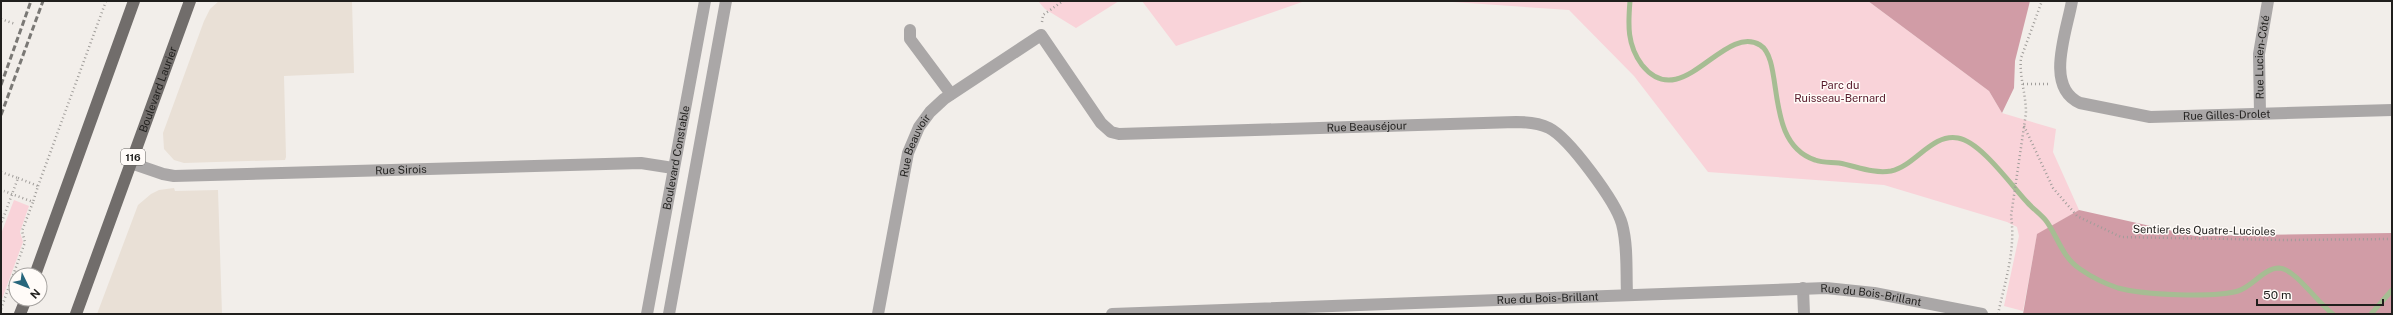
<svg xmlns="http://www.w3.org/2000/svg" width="2393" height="315" viewBox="0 0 2393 315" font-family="'Public Sans',sans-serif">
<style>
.built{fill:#e9e0d6}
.green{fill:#f9d3d9}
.forest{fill:#d19ca6}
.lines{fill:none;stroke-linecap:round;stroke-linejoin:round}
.stream{stroke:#a6bd93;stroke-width:5}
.path{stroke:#a09d9a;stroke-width:2.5;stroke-dasharray:1 3;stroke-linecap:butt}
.street{stroke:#aaa7a7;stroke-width:12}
.primary{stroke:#716d6b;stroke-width:12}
.rail{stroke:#7a7875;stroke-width:3;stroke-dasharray:6 3;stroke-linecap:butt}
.labels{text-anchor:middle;stroke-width:3;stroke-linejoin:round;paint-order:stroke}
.shield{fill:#fffbf8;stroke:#63615f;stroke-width:1}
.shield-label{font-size:10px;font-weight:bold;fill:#201f1d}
.street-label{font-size:11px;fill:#201f1d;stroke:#fffbf8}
.park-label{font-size:11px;fill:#561829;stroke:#fffbf8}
</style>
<rect width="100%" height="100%" fill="#f2eeea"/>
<path class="built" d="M219,1h133l2,72 -70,3 2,81 -1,3 -101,3 -10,-3 -10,-11 -1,-16 41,-112 6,-12z
M174,188l1,3 43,-1 4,124h-125l41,-109 13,-11 8,-4z"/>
<path class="green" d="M1038,1h81l-43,27 -31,-19z
M1142,1h163l-129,45z
M1438,1h430l121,90 13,22 54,16 -3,23 26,58 -42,25 -14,76 -19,-5 15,-70 -2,-9 -10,-5 -123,-37 -176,-13 -74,-96 -65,-66z
M14,200l15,6 -9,26 3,10 -22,60v-68z"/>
<path class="forest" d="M1868,1h162l-15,60 -1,27 -12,25 -13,-22z
M2079,210l116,26 197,-3v81h-369l14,-80z"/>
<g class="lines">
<path class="stream" d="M1630,1c-2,24 -3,44 12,64 40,50 81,-42 118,-20 25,15 3,98 55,115 8,3 16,2 24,3 17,3 34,11 52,8 24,-5 41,-38 67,-33 23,4 53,47 69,64 6,7 15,13 20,20 11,16 16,36 33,47 10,7 26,15 38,19 26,7 95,10 120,3 14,-4 26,-23 41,-23 17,1 39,36 54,46
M2371,314l21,-24"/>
<path class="path" d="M1,19l14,5
M1042,22l1,-7 20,-14
M2023,84h25
M2024,126l29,62 24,28 44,21 165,3 106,-1
M1,172l17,6 -17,46
M18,178l20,8 -5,16
M38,186l68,-185
M1,309l24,-67 -3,-11 11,-29 -29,-11
M1998,314c7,-32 18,-65 13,-98l15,-103c0,-19 -7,-37 -5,-55l21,-57"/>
<g class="street">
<path id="s1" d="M2072,1c-5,30 -28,86 8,102l70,14 242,-7"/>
<path d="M910,30v9l41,55"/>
<path id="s2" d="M2260,114l-1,-60 9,-53"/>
<path id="s3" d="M131,163l32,11 11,2 467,-13 32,5"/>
<path d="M1803,288l1,26"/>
<path id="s4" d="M647,314l58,-313"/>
<path d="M669,314l57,-313"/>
<path id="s5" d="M878,314l30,-161 11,-26 11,-15 14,-13 97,-64 60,88 10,9 8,2 397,-12c12,0 23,1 33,6 20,10 67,74 73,96 6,22 4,48 5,70"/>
<path id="s6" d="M1112,314l714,-26 48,5 108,21"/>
</g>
<g class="primary">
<path d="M35,275l99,-274"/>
<path d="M20,314l6,-15"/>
<path id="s7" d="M76,314l114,-313"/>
</g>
<path class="rail" d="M1,85l30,-84
M1,115l42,-114"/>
</g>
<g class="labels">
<rect class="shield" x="121" y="149" width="24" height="16" rx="3"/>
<g class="shield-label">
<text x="133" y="161">116</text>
</g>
<g class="street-label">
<text dy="4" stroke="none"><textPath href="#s2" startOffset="57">Rue Lucien-Côté</textPath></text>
<text dy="4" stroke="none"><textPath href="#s7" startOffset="239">Boulevard Laurier</textPath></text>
<text dy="4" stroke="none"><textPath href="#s1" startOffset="259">Rue Gilles-Drolet</textPath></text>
<text dy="4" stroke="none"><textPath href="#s5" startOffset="722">Rue Beauséjour</textPath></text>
<text dy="4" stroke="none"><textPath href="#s5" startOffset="173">Rue Beauvoir</textPath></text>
<text dy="4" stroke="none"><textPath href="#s4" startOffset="159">Boulevard Constable</textPath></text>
<text dy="4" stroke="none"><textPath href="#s3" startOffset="272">Rue Sirois</textPath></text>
<text transform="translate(2204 230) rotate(1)" y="4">Sentier des Quatre-Lucioles</text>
<text dy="4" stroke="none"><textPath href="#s6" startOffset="760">Rue du Bois-Brillant</textPath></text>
<text dy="4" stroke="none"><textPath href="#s6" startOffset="436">Rue du Bois-Brillant</textPath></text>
</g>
<g class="park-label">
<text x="1840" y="89">Parc du<tspan x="1840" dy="13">Ruisseau-Bernard</tspan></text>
</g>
</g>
<rect width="2393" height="315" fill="none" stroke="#201f1d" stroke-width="4"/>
<g transform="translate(28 287) rotate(133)"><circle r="19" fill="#fffbf8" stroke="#a6a3a0"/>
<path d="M0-3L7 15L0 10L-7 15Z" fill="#27667c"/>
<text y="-6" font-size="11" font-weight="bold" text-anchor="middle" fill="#201f1d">N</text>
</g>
<path d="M2257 299v6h126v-6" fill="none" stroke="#201f1d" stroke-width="2"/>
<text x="2263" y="299" font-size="12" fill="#201f1d" stroke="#fffbf8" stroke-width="3" paint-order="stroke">50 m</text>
</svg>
